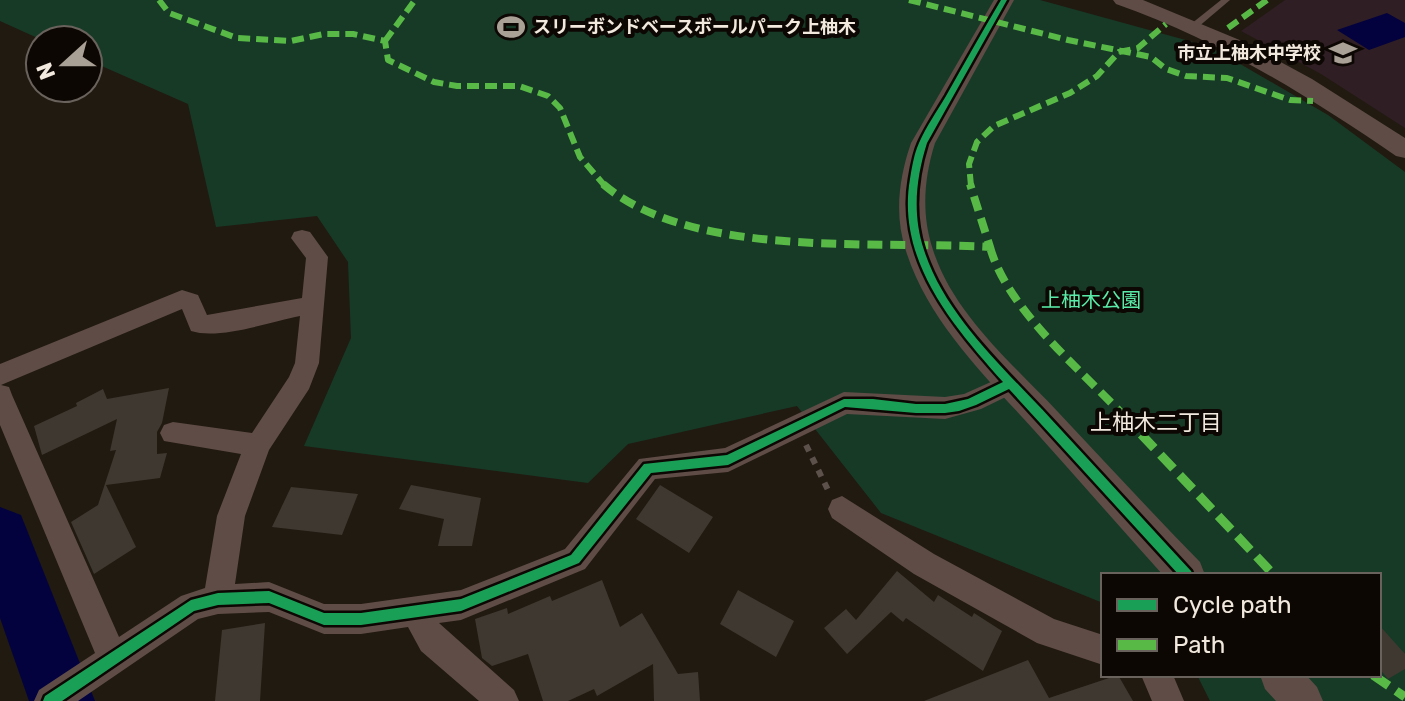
<svg xmlns="http://www.w3.org/2000/svg" width="1405" height="701" viewBox="0 0 1405 701" font-family="Rubik,'Noto Sans JP',sans-serif">
<style>
.education{fill:#2f1e24}
.green{fill:#173a27}
.water{fill:#03023f}
.lines{fill:none;stroke-linecap:round;stroke-linejoin:round}
.river{fill:#03023f;fill-rule:evenodd}
.building{fill:#3e3830}
.path{stroke:#5d514c;stroke-width:6;stroke-dasharray:7 7;stroke-linecap:butt}
.service{fill:#5f4c47;fill-rule:evenodd}
.minor{fill:#5f4c47;fill-rule:evenodd}
.tertiary{fill:#5f4c47;fill-rule:evenodd}
.quiet-far2{stroke:#58b947;stroke-width:6;stroke-dasharray:12 6;stroke-linecap:butt}
.quiet-far1{stroke:#58b947;stroke-width:8;stroke-dasharray:15 8;stroke-linecap:butt}
.quiet{stroke:#58b947;stroke-width:9;stroke-dasharray:19 9;stroke-linecap:butt}
.cycleway-casing{stroke:#0d0703;stroke-width:5}
.cycleway{fill:#1a9f57;fill-rule:evenodd}
.labels{text-anchor:middle;stroke-width:8;stroke-linejoin:round;paint-order:stroke}
.far-poi-label{font-size:18px;font-weight:bold;fill:#f2e9de;stroke:#0d0703;text-anchor:start}
.park-label{font-size:20px;fill:#59eca8;stroke:#0d0703}
.neighbourhood-label{font-size:22px;fill:#f2e9de;stroke:#0d0703}
</style>
<rect width="100%" height="100%" fill="#211a11"/>
<path class="education" d="M1285,0h120v128l-84,-54 -80,-43z"/>
<path class="green" d="M0,0h1040l171,47 117,68 77,57v529h-195l-13,-26h182v-100h-276v28l-222,-90 -84,-107 -169,38 -40,39 -284,-37 47,-108 -3,-76 -31,-46 -101,11 -28,-123 -100,-44v-20h-46l-42,-19z"/>
<path class="water" d="M1387,13l18,10v14l-36,13 -32,-20z"/>
<g class="lines">
<path class="river" d="M0,507l21,8 74,186h-66l-29,-83z"/>
</g>
<path class="building" d="M169,388l-7,35 -5,9v22l10,-1 -7,25 -54,7 30,62 -42,27 -23,-52 27,-17 18,-55 -6,1 7,-32 -75,36 -8,-29 43,-20 -1,-3 27,-14 4,10z
M411,485l70,13 -9,48h-34l6,-27 -45,-10z
M660,485l53,32 -24,36 -53,-34z
M291,487l67,7 -16,41 -70,-8z
M897,571l37,31 4,-7 34,22 2,-4 28,18 -19,40 -77,-53 -3,4 -12,-10 -44,42 -23,-26 22,-19 10,11z
M602,580l18,47 22,-14 36,61 20,-2 2,29h-46l-1,-37 -56,32 -3,-7 -26,12h-25l-15,-47 -36,12 -10,-8 -7,-39 32,-11 1,6 42,-18 2,5z
M738,590l56,31 -18,36 -56,-33z
M265,623l-5,78h-45l7,-71z
M1379,625l26,29v15l-17,10 -9,-11z
M1028,660l21,38 69,-23 15,26h-209z"/>
<g class="lines">
<path class="path" d="M806,445l22,45"/>
<path class="service" d="M1221,0h9l-33,28h-6v-4z"/>
<path class="minor" d="M302,230l8,2 18,25 -9,106 -10,26 -40,61 -24,66 -10,68 34,-2 55,22h37l100,-14 104,-41 74,-90 86,-11 119,-56 101,5 19,-3 47,-21 9,3 3,7 -3,7 -39,19 -36,10 -98,-5 -119,58 -73,7 -70,90 -124,51 -22,3 75,67 5,11h-40l-58,-50 -13,-24 -47,7h-37l-55,-22 -51,2 -20,5 -120,82h-44l5,-11 56,-37 -95,-228v-61l182,-74 16,5 9,20 95,-17 4,-40 -15,-20 3,-6zM182,309l9,22c28,9 79,-9 109,-15l-5,47 -6,14 -37,56 -79,-11 -9,3 -4,8 4,8 77,13 -24,62 -12,72 -24,8 -62,41 -107,-242 -3,-8 -8,-2z
M842,496l92,58 120,65 49,16v30l-66,-22 -123,-69 -82,-56 -4,-9 4,-9z
M1141,675h32l11,26h-32z"/>
<path class="tertiary" d="M994,0h20l-79,143c-11,35 -14,71 -2,107 21,65 80,114 125,162 47,50 94,101 142,150l5,13h-42c-44,-49 -87,-98 -130,-146 -48,-53 -105,-108 -127,-178 -12,-36 -7,-73 5,-108z
M1113,0h30l99,41 70,38 93,59v20l-9,-2c-89,-61 -178,-116 -280,-152z
M1260,675h46l11,12 6,14h-47l-11,-12z"/>
<path class="quiet-far2" d="M159,0l10,13 68,25 54,3 33,-7h29l32,7 3,19 46,22 23,4h62l29,10 12,12 20,49 25,29
M909,0l159,40 83,17 15,12 20,7 41,2 63,22 23,1
M1228,28l39,-28
M385,41l30,-41
M971,186l-2,-22 8,-22 17,-16 76,-33 27,-17 22,-24 19,-4 28,-24"/>
<path class="quiet-far1" d="M603,184c89,76 275,56 387,63l-20,-63
M990,247c17,62 90,122 134,169"/>
<path class="quiet" d="M1122,414l152,161
M1373,675l32,22"/>
<g class="cycleway-casing">
<path id="cycleway" d="M1001,0h6l-80,143c-11,35 -15,71 -3,107 21,66 82,120 127,169 47,51 93,101 140,152l2,4h-14l-170,-186 -33,16 -17,6 -14,2h-29l-71,-6 -117,58 -77,8 -72,90 -118,48 -100,14h-37l-55,-22 -51,2 -24,6 -132,90h-19l2,-5 146,-96 27,-7 51,-2 55,22h37l100,-14 110,-44 73,-91 83,-9 117,-56h29l43,5h29l23,-5 35,-17c-50,-56 -107,-122 -93,-203 2,-12 4,-25 9,-36 7,-16 18,-32 27,-47 18,-32 36,-64 55,-96z"/>
</g>
<use href="#cycleway" class="cycleway"/>
</g>
<defs>
<g id="stadium-bare" transform="scale(2.16)"><path d="M0-5a6.5 5 0 1 0 0 10a6.5 5 0 1 0 0-10ZM-3.5-1.8h7v3.6h-7Z" fill="#a9a196" stroke="#0d0703" stroke-width="2.5" paint-order="stroke"/></g>
<g id="school-bare" transform="scale(2.16)"><path d="M0-5L7-2L0 1L-7-2ZM-4 1L0 2.5L4 1V4Q0 6-4 4Z" fill="#a9a196" stroke="#0d0703" stroke-width="2.5" paint-order="stroke"/></g>
</defs>
<g fill-rule="evenodd">
<use href="#stadium-bare" x="511" y="27"/>
<use href="#school-bare" x="1343" y="53"/>
</g>
<g class="labels">
<g class="far-poi-label">
<text x="533" y="33">スリーボンドベースボールパーク上柚木</text>
<text x="1321" y="59" text-anchor="end">市立上柚木中学校</text>
</g>
<g class="park-label">
<text x="1091" y="307">上柚木公園</text>
</g>
<g class="neighbourhood-label">
<text x="1156" y="430">上柚木二丁目</text>
</g>
</g>
<rect x="1101" y="573" width="280" height="104" fill="#0d0703" stroke="#69615b" stroke-width="2"/>
<rect x="1117" y="599" width="40" height="12" fill="#1a9f57" stroke="#69615b" stroke-width="2"/>
<text x="1173" y="613" font-size="24" fill="#f2e9de">Cycle path</text>
<rect x="1117" y="639" width="40" height="12" fill="#58b947" stroke="#69615b" stroke-width="2"/>
<text x="1173" y="653" font-size="24" fill="#f2e9de">Path</text>
<g transform="translate(64 64) rotate(249)"><circle r="38" fill="#0d0703" stroke="#69615b" stroke-width="2"/>
<path d="M0-6L14 30L0 20L-14 30Z" fill="#a9a196"/>
<text y="-12" font-size="22" font-weight="bold" text-anchor="middle" fill="#f2e9de">N</text>
</g>
</svg>
